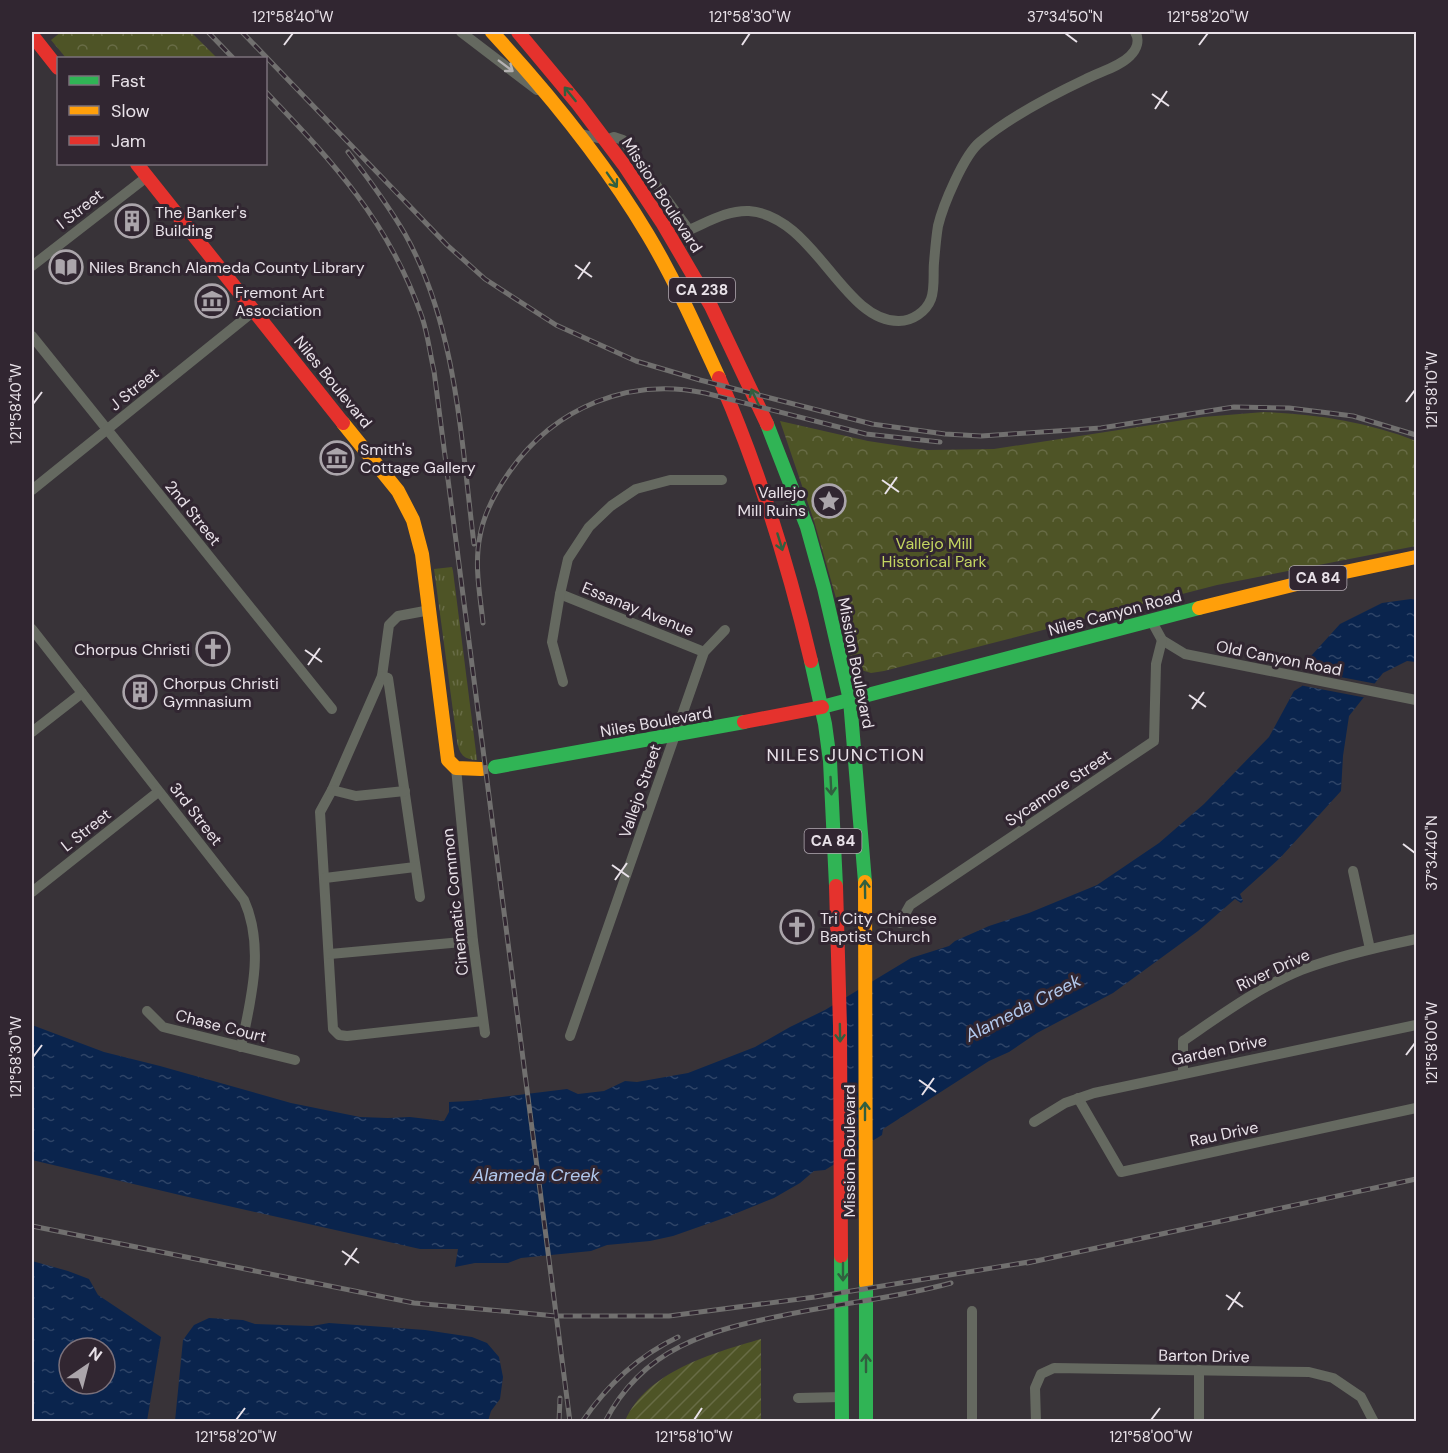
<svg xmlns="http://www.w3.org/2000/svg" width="1448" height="1453" font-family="'DM Sans',sans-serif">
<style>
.grass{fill:url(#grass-tufts)}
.park{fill:url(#park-crowns)}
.garden{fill:url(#garden-furrows)}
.water{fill:url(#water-ripples);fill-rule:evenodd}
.pier{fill:#383338}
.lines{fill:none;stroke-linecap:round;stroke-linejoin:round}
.street{stroke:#656960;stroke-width:10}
.fast{stroke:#30b455;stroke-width:14}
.slow{stroke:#ff9f0a;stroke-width:14}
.jam{stroke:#e5322d;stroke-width:14}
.rail-casing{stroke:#71706f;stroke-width:5}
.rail{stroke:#312631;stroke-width:3;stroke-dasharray:9;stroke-linecap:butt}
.oneway{stroke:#b4b2b2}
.oneway2{stroke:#315f3f}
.ticks{fill:none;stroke:#e9e2e9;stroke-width:2}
.labels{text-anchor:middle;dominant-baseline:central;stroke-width:6;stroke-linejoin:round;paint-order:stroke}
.shield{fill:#312631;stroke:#b2aab2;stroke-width:1.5}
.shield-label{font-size:15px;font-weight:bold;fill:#e9e2e9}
.street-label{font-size:16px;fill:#e9e2e9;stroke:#312631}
.poi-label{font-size:16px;fill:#e9e2e9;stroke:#312631;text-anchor:start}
.park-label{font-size:16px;fill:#c3d460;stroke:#312631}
.neighbourhood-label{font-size:18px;letter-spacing:1.5px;fill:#e9e2e9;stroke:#312631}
.water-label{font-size:18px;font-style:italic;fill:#b2c9ee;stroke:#312631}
.neatline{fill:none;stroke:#e9e2e9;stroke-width:2}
.ticks-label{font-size:15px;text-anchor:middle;fill:#e9e2e9}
</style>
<defs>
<pattern id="grass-tufts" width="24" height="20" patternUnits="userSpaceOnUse" patternTransform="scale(1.5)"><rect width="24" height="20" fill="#4e5426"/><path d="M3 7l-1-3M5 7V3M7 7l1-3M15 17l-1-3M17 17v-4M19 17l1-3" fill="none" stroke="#686c46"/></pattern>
<pattern id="park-crowns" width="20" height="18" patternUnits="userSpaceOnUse" patternTransform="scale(1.5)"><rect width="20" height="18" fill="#4e5426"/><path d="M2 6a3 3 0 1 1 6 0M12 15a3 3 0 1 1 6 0" fill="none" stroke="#686c46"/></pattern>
<pattern id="garden-furrows" width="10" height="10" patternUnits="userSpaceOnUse" patternTransform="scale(1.5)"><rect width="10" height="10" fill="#4e5426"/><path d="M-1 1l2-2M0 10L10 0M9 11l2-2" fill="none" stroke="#686c46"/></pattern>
<pattern id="water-ripples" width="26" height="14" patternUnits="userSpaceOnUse" patternTransform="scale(1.5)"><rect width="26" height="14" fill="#0a244d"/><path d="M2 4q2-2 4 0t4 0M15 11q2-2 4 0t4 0" fill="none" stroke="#2e4467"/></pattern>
</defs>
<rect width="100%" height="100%" fill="#383338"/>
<path class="grass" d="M452,567l1,4 24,189c-13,0 -18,-6 -20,-19l-23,-172z"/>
<g class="park">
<polygon points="61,32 191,32 217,58 66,58 51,40"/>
<path d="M1264,412c52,2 104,10 152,29v105l-199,39 -333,86 -13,2 -10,-3 -10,-8 -9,-43 -28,-98 -34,-100 88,20 59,9 67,-1 209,-32z"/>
</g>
<path class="garden" d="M761,1339v82h-136c22,-50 88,-68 136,-82z"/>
<g class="water">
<polygon points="1411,599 1416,600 1416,662 1407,661 1383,673 1349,716 1343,756 1341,791 1280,858 1240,894 1243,901 1241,903 1235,899 1198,931 1113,993 1037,1033 1009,1052 989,1061 883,1129 882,1135 825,1170 814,1171 800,1183 774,1198 727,1217 673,1236 650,1241 607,1245 591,1251 521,1258 508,1263 475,1263 455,1267 458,1249 420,1249 184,1196 32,1160 32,1025 104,1052 160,1066 291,1103 360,1117 388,1118 410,1117 444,1121 449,1112 449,1102 469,1101 567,1089 578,1094 604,1091 625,1081 637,1082 688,1073 755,1047 790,1027 825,1010 911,958 949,946 955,941 989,926 1029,913 1097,885 1159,843 1204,804 1269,737 1294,691 1302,686 1311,656 1340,624 1382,603"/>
<path d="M32,1261l36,10 21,8 9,16 63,42 -14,84h-115zM69,1348h36v36h-36z"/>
<polygon points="209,1318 243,1320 255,1324 312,1326 329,1323 425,1330 472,1337 487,1343 499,1357 503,1377 500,1399 491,1411 488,1421 175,1421 183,1340 194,1325"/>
</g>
<polygon class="pier" points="1304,670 1377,684 1367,698 1299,685"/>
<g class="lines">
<g class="street">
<polyline points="461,32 537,90"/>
<path d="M577,133l29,7 8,-3 9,3 66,90c19,-8 39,-20 60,-19 66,5 94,111 150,110 13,0 27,-9 32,-22 4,-10 2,-26 3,-36 1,-12 2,-25 4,-37 5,-21 26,-71 42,-84 31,-26 70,-46 106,-63 13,-7 33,-12 44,-23 7,-7 10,-16 5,-24"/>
<polyline points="32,266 148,176"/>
<polyline points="32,336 332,709"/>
<polyline points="32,490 254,311"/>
<polyline points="560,594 704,652"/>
<polyline points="430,610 398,616 389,625 382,676 332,790 320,812 333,1029 339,1035 347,1036 483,1021"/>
<polyline points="1151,620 1162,640 1185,654 1416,700"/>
<path d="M32,629l212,271c21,47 7,99 -3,147"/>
<polyline points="382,676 388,678 420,897"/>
<polyline points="563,682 552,642 560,594 568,559 589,527 611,506 636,489 670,480 722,480"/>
<polyline points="32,732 82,693"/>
<polyline points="456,768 473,941 485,1033"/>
<polyline points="332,790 356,796 405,791"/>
<polyline points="1353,871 1370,949"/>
<polyline points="325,878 415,867"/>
<polyline points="32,892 158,792"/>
<polyline points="900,923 910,905 1154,741 1156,664 1162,640"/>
<polyline points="330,954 473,941"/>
<polyline points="147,1011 163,1027 295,1060"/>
<polyline points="570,1036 704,652 725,630"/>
<path d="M1183,1073v-32c38,-26 76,-54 118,-71 37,-14 77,-23 115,-31"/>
<polyline points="1078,1098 1121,1172 1416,1108"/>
<polyline points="1034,1122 1065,1103 1094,1093 1416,1025"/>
<polyline points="1199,1370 1199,1422"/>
<polyline points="798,1398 842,1397"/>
<polyline points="972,1422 972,1311"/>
<polyline points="1036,1422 1035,1388 1041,1374 1054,1368 1309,1372 1333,1378 1361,1397 1374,1422"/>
</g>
<g class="fast">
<polyline points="767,424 807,527 824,588 850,700 865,882"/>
<polyline points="811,661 825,724 830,761 836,886"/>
<polyline points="822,707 1199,608"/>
<polyline points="495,767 744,722"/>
<polyline points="841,1256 842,1422"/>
<polyline points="866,1283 866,1422"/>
</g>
<g class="slow">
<path d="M492,32c58,63 112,129 156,203 27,45 49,95 71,143"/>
<polyline points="343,423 398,491 413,520 422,554 448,760 456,768 481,769"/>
<polyline points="1199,608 1345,572 1416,557"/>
<polyline points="865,882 866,1283"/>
</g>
<g class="jam">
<polyline points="518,32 578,104 624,165 663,224 711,306 767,424"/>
<polyline points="32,35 58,68"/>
<polyline points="137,164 343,423"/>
<path d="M719,378c40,91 69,186 92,283"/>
<polyline points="744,722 822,707"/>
<polyline points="836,886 840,1026 841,1256"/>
</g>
<defs>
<g id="rail">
<polyline points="208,32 233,58"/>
<polyline points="242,32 447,245 485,279 556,325 636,361 700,380 872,424 945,434 981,436 1101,428 1234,407 1289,408 1353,416 1416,435"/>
<path d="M266,92c68,71 123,130 156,225 6,18 8,37 12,54l136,1051"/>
<path d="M348,152c20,26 40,53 57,82 52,93 56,207 69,310"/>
<path d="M483,623c-3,-29 -9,-58 -3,-87 4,-24 16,-45 30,-65 45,-64 119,-94 195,-78l161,41 74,8"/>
<polyline points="32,1226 414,1303 556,1316 669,1316 815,1297 1035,1261"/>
<polyline points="1027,1263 1416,1179"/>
<polyline points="559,1422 560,1398"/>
<path d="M582,1422c25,-37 56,-66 96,-85"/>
<path d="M605,1422c38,-75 105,-92 180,-107 56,-12 112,-17 166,-32"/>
</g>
</defs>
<use href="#rail" class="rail-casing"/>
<use href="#rail" class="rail"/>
</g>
<defs><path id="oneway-shaft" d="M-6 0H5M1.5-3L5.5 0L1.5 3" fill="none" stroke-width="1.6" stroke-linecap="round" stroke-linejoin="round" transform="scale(1.5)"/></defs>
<use class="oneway" href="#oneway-shaft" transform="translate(506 66) rotate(37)"/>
<g class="oneway2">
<use href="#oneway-shaft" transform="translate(570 94) rotate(-129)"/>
<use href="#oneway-shaft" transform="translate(612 180) rotate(55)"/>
<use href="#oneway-shaft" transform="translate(755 397) rotate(-115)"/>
<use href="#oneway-shaft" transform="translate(780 542) rotate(73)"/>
<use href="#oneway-shaft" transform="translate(831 786) rotate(87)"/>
<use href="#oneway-shaft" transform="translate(865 889) rotate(-91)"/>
<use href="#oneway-shaft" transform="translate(840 1033) rotate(89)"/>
<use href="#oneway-shaft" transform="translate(865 1111) rotate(-90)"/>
<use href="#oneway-shaft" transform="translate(843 1272) rotate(90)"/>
<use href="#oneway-shaft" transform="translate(866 1363) rotate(-90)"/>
</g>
<path class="ticks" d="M1065,33l12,9M284,45l9,-12M742,45l8,-12M1199,45l9,-12M1152,94l17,12M1155,109l12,-18M575,265l17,12M578,279l12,-17M1406,402l9,-12M33,404l9,-12M882,480l17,12M885,494l12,-17M305,650l17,12M308,665l12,-17M1189,695l17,12M1192,709l12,-17M1403,844l12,9M612,865l17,12M615,880l12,-17M1406,1055l9,-12M33,1057l9,-12M919,1080l17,12M922,1095l12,-17M342,1251l17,12M345,1265l12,-17M1226,1295l17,12M1228,1310l12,-18M236,1420l9,-12M694,1420l8,-12M1151,1420l9,-12"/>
<defs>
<symbol id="building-ring" viewBox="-11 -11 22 22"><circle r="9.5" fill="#312631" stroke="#aba5ab" stroke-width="1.5"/><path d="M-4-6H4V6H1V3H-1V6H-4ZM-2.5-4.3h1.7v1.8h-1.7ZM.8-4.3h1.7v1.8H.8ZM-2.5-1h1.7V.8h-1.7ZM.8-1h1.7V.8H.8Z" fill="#aba5ab"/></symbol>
<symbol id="library-ring" viewBox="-11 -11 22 22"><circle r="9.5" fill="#312631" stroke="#aba5ab" stroke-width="1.5"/><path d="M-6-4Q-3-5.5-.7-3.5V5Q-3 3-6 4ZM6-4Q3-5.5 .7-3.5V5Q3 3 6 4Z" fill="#aba5ab"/></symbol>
<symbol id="museum-ring" viewBox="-11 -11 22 22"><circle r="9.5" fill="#312631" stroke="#aba5ab" stroke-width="1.5"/><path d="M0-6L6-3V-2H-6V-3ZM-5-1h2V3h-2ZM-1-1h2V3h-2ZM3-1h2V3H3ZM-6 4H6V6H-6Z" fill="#aba5ab"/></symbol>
<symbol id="sight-ring" viewBox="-11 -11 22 22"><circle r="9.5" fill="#312631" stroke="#aba5ab" stroke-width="1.5"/><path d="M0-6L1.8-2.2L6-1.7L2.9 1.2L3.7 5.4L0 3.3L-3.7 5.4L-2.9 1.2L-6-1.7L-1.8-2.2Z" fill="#aba5ab"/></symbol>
<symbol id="church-ring" viewBox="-11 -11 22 22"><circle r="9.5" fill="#312631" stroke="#aba5ab" stroke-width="1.5"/><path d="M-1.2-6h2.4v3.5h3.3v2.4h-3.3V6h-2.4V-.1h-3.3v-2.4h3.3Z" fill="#aba5ab"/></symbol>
</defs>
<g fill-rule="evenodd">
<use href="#building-ring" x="113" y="202" width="38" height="38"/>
<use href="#library-ring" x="47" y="248" width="38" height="38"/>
<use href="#museum-ring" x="193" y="282" width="38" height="38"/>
<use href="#museum-ring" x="318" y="439" width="38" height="38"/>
<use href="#sight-ring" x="810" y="482" width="38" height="38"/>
<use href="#church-ring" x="194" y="630" width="38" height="38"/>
<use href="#building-ring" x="121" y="673" width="38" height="38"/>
<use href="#church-ring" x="778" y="908" width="38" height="38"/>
</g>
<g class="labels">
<g class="shield">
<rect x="669" y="278" width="66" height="24" rx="4.5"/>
<rect x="1289.5" y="566" width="57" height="24" rx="4.5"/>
<rect x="804.5" y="829" width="57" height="24" rx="4.5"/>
</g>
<g class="shield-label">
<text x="702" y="290">CA 238</text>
<text x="1318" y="578">CA 84</text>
<text x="833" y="841">CA 84</text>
</g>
<g class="street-label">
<text transform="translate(662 195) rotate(57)">Mission Boulevard</text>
<text transform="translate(80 209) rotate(-38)">I Street</text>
<text transform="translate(333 382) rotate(51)">Niles Boulevard</text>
<text transform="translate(134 389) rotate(-39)">J Street</text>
<text transform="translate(193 513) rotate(51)">2nd Street</text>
<text transform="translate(638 609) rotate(22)">Essanay Avenue</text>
<text transform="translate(1115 613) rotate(-15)">Niles Canyon Road</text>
<text transform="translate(1279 658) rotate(11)">Old Canyon Road</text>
<text transform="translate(856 663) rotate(79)">Mission Boulevard</text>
<text transform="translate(656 722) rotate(-10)">Niles Boulevard</text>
<text transform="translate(1058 788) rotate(-34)">Sycamore Street</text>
<text transform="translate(640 791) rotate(-71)">Vallejo Street</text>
<text transform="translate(196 814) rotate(52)">3rd Street</text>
<text transform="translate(86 830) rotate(-38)">L Street</text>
<text transform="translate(455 902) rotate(-96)">Cinematic Common</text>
<text transform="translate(1273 970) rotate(-25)">River Drive</text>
<text transform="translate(221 1026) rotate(14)">Chase Court</text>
<text transform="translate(1219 1050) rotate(-12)">Garden Drive</text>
<text transform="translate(1224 1134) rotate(-12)">Rau Drive</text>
<text transform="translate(849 1151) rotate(-90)">Mission Boulevard</text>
<text transform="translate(1204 1356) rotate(1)">Barton Drive</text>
</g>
<g class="poi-label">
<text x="155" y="212">The Banker's<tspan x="155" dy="18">Building</tspan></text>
<text x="89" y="267">Niles Branch Alameda County Library</text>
<text x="235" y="292">Fremont Art<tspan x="235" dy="18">Association</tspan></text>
<text x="360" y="449">Smith's<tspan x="360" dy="18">Cottage Gallery</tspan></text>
<text x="806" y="492" text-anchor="end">Vallejo<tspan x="806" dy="18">Mill Ruins</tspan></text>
<text x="190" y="649" text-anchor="end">Chorpus Christi</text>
<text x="163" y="683">Chorpus Christi<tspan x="163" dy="18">Gymnasium</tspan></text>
<text x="820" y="918">Tri City Chinese<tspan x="820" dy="18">Baptist Church</tspan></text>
</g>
<g class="park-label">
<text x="934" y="543">Vallejo Mill<tspan x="934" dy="18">Historical Park</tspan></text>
</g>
<g class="neighbourhood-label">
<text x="846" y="755">NILES JUNCTION</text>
</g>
<g class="water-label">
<text transform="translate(1023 1008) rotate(-27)">Alameda Creek</text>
<text x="536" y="1175">Alameda Creek</text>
</g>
</g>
<rect width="1448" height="1453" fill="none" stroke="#312631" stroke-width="66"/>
<rect x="57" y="57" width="210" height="108" fill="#312631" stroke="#7b717b" stroke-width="1.5"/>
<rect x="69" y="76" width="30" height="9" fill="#30b455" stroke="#7b717b" stroke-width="1.5"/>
<text x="111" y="87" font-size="18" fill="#e9e2e9">Fast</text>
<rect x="69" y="106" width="30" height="9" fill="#ff9f0a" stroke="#7b717b" stroke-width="1.5"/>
<text x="111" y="117" font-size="18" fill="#e9e2e9">Slow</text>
<rect x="69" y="136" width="30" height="9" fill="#e5322d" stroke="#7b717b" stroke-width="1.5"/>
<text x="111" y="147" font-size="18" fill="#e9e2e9">Jam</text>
<g transform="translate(87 1366) rotate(35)"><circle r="28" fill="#312631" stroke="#7b717b" stroke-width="1.5"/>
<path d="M0-4.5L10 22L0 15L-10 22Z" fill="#aba5ab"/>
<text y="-9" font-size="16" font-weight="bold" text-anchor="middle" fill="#e9e2e9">N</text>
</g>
<rect x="33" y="33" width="1382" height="1387" class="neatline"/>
<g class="ticks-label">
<text x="293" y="22">121°58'40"W</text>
<text x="750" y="22">121°58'30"W</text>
<text x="1065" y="22">37°34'50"N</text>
<text x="1208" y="22">121°58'20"W</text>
<text transform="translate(1432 390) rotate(-90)" y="5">121°58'10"W</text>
<text transform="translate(16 404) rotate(-90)" y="5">121°58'40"W</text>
<text transform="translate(1432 853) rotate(-90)" y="5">37°34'40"N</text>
<text transform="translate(1432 1043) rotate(-90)" y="5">121°58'00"W</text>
<text transform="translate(16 1057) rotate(-90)" y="5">121°58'30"W</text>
<text x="236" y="1442">121°58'20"W</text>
<text x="694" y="1442">121°58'10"W</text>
<text x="1151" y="1442">121°58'00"W</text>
</g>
</svg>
